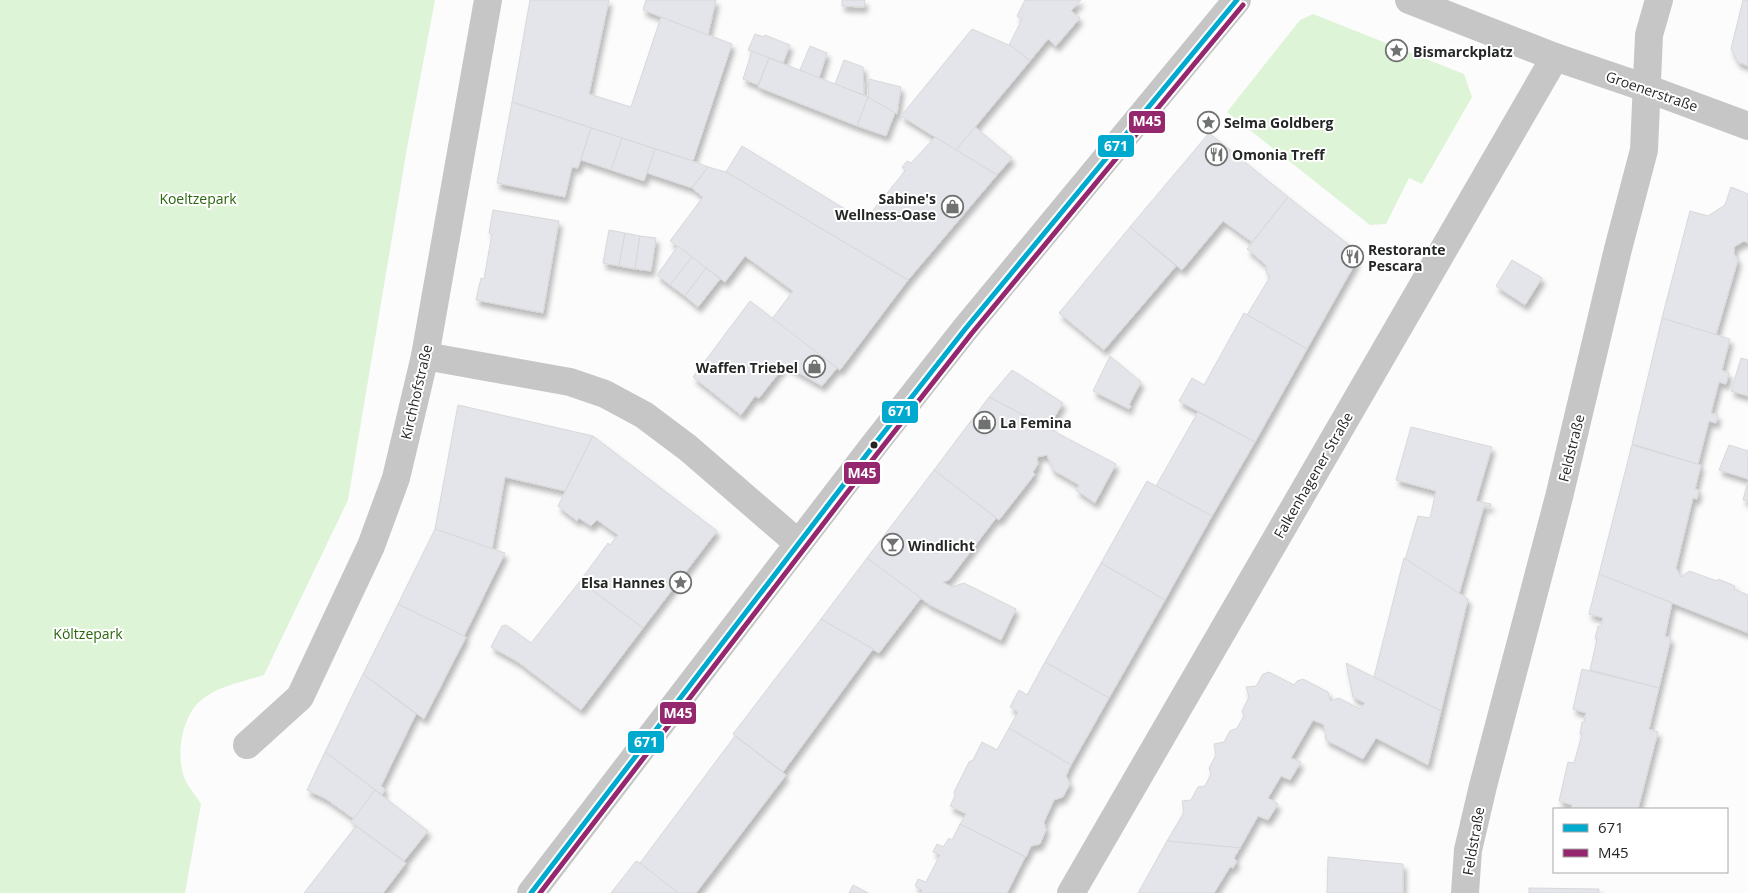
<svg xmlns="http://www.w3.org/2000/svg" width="1748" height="893" font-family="'Open Sans',sans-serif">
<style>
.green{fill:#ddf4d6}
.building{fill:#e4e5eb;stroke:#d8d8d9;filter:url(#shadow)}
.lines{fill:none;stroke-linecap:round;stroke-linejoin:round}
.minor{stroke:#c6c6c7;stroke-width:28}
.bus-1-casing{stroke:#fff;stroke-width:9}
.bus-2-casing{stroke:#fff;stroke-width:9}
.bus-1{stroke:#00a9ce;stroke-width:5}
.bus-2{stroke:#95276e;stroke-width:5}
.bus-dot{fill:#252626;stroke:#fff;stroke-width:2}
.labels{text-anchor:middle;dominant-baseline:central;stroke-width:4;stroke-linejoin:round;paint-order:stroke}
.poi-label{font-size:14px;font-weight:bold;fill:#252626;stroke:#fff;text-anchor:start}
.street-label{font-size:14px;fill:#252626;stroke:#fff}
.park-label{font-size:14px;fill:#29660c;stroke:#fff}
.line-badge{stroke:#fff;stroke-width:2}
.badge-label{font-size:14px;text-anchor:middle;font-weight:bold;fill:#fff}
</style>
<defs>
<filter id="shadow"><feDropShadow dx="3" dy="5.5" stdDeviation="2.5" flood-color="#0004"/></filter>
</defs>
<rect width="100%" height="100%" fill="#fcfcfd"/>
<g class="green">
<path d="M0,0h435l-28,148 -59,352 -84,175c-21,7 -48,11 -65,27 -18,17 -24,57 -13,80 4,7 11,15 15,22l-16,89h-185z"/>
<polygon points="1313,14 1464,74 1472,97 1422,184 1409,178 1386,224 1370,225 1227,112 1300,20"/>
</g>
<g class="building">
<polygon points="530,0 609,0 589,94 631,107 661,17 732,44 693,161 512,102"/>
<polygon points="646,0 716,0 708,35 643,10"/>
<polygon points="842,0 865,0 864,7 842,6"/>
<polygon points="1025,0 1031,1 1032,0 1081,0 1071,11 1080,18 1056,46 1048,39 1030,61 1009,45 1022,19 1017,16"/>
<polygon points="1743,0 1748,0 1748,66 1738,62 1731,49"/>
<polygon points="972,29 1013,47 1030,61 956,150 901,116"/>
<polygon points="755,34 764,37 765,35 790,45 783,63 748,50"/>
<polygon points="810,46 827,53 819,78 800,70"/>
<polygon points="752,51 769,58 758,85 743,79"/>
<polygon points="769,58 868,97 857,126 758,87"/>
<polygon points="844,60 863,67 864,95 835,84"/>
<polygon points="869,79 901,87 897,114 868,97"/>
<polygon points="868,97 895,113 886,136 857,126"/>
<polygon points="512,102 591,128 578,168 572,167 565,197 497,183"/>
<polygon points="975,127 1012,158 997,175 956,150"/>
<polygon points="591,128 622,138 611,170 581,160"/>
<polygon points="1209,133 1288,197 1252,242 1223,221 1182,270 1130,227"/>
<polygon points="935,137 997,175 908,280 726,172 742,146 858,217 860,221 869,219 869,215 905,171 902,167 907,161 911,163"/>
<polygon points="622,138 655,149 644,181 611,170"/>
<polygon points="655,149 693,161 708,167 692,188 647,173"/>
<polygon points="708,167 726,172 908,280 840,370 772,319 793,291 745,256 725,282 670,241 703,197 692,188"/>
<polygon points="1731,187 1748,194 1748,243 1744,241 1734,247 1734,254 1738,260 1716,335 1662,318 1690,211 1708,216 1725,205"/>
<polygon points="1288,197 1353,248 1356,262 1307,349 1247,315 1270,277 1267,274 1266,265 1247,249"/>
<polygon points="493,210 559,221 543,313 476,300 481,278 484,279 492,234 489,233"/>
<polygon points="1130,227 1176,266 1104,350 1059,313"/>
<polygon points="609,230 625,233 619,266 603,263"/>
<polygon points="625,233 640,236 635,269 619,266"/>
<polygon points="640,236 656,238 651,271 635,269"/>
<polygon points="678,246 692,257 670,285 657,275"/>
<polygon points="692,257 706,268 685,296 670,285"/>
<polygon points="1512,260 1542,278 1525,305 1496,286"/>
<polygon points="706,268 720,279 698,307 685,296"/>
<polygon points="750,301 837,368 822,386 785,365 759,398 755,396 741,415 693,377"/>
<polygon points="1244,313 1307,349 1255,442 1179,401 1192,378 1204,385"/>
<polygon points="1662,318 1730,339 1722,370 1729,373 1726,384 1719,382 1711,413 1718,415 1716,423 1709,421 1698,464 1632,444"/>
<polygon points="1110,356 1141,382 1129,405 1131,406 1129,409 1093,391"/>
<polygon points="1741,358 1748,360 1748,396 1731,391"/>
<polygon points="1012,370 1063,403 1048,428 989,397"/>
<polygon points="989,397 1116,464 1095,503 1076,490 1079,485 1053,470 1047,455 1037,457 1038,464 1033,472 1035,474 999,520 934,470"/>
<polygon points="458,405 593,436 565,491 505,477 492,549 435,529"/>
<polygon points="1198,412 1255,442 1212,516 1156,486"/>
<polygon points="1411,427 1492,447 1476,501 1491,504 1490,507 1484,506 1459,594 1405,560 1418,516 1430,518 1436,491 1396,480"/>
<polygon points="593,436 717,531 643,628 580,581 608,543 610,545 618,535 597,520 591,526 579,518 577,521 558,506"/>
<polygon points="1632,445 1701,465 1695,489 1699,490 1697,499 1693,498 1676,568 1681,577 1689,571 1717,581 1718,579 1735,586 1734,589 1748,595 1748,633 1599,574"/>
<polygon points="1729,445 1748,451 1748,479 1719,470"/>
<polygon points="934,470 996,518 949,580 943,582 951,587 964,583 1016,609 1001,640 930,605 867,558"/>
<polygon points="1147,481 1212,516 1165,600 1101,563"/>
<polygon points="1748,481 1748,501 1743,500"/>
<polygon points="435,529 505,553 464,636 398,604"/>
<polygon points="867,558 921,598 879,653 821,619"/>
<polygon points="1404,558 1468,599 1441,711 1374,677"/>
<polygon points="1101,563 1165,600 1109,698 1045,662"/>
<polygon points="1599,574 1672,603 1665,636 1671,638 1659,688 1590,670 1597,639 1595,639 1598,626 1601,627 1603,618 1589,614"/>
<polygon points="580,581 643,628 581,710 518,662 491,647 502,626 506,625 531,643"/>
<polygon points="398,604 466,637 424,719 363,674"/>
<polygon points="821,619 873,649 783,772 733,734"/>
<polygon points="1045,662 1109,698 1071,765 1009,728 1018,712 1010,707 1019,690 1027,695"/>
<polygon points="1346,663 1441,711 1428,765 1376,738 1363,759 1326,740 1324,725 1313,720 1291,758 1301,762 1290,780 1281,776 1268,798 1278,804 1268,820 1258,816 1240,848 1167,841 1184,812 1182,801 1191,800 1198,787 1205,786 1211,774 1209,768 1216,755 1214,744 1224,742 1230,731 1237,728 1244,716 1242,711 1249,697 1246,687 1256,686 1263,674 1269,672 1294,685 1297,681 1303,679 1328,692 1330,701 1339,698 1360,709 1365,703 1353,697"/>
<polygon points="1582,669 1659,688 1649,729 1658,732 1638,809 1571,809 1572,805 1559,801 1568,762 1574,763 1582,734 1580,734 1582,722 1584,722 1586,713 1573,709"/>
<polygon points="363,674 416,714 381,786 385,789 382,795 325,752"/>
<polygon points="1009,728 1071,765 1066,776 1070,784 1063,797 1054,800 1044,822 1046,830 1040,844 1031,846 1026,857 960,824 966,814 950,806 955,796 954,792 969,762 973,760 982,742 997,750"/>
<polygon points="735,736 786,775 696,893 678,893 640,863"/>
<polygon points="325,752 375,790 354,819 326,799 307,790"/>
<polygon points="375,790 428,831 404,861 351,822"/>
<polygon points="960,824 1025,857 1007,893 921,893 922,890 915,886 918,879 926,882 940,855 933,852 937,844 943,847 949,838 952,840"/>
<polygon points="356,826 406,863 383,893 304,893"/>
<polygon points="1167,841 1240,848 1234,858 1237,861 1233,868 1230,867 1214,893 1138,893"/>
<polygon points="1328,857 1403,864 1403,893 1327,893"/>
<polygon points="636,861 640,863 678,893 611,893"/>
<polygon points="853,885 868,893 849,893"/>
<polygon points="1529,888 1599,889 1599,893 1529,893"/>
</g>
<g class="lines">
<g class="minor">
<polyline points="1409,0 1555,57 1646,88 1748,126"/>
<polyline points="425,356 570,382 605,394 644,415 688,448 798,543"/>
<polyline points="247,745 300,697 371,546 396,478 425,356 488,0"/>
<polyline points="531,893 874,445 966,328 1237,0"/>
<polyline points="1071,893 1555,57"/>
<polyline points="1465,893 1468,850 1483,786 1559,497 1618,249 1644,150 1649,35 1659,0"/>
</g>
<defs>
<polyline id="bus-1" points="531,893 874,445 966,328 1237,0"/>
<polyline id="bus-2" points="540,893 880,450 972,333 1243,5"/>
</defs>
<use href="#bus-1" class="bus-1-casing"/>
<use href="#bus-2" class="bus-2-casing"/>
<use href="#bus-1" class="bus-1"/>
<use href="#bus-2" class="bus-2"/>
</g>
<defs>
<symbol id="sight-ring" viewBox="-11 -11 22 22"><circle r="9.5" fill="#fff" stroke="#707171" stroke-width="1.5"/><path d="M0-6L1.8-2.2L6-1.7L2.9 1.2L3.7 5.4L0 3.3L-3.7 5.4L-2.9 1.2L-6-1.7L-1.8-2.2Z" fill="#707171"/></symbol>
<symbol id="restaurant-ring" viewBox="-11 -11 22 22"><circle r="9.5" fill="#fff" stroke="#707171" stroke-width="1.5"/><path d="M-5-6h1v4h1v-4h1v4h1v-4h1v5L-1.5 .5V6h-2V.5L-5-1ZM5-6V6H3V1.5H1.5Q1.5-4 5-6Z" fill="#707171"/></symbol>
<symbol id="shop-ring" viewBox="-11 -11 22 22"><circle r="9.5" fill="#fff" stroke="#707171" stroke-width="1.5"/><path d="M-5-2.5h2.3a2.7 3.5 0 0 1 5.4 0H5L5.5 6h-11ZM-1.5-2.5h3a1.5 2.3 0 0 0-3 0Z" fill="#707171"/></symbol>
<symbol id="bar-ring" viewBox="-11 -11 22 22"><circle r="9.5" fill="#fff" stroke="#707171" stroke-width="1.5"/><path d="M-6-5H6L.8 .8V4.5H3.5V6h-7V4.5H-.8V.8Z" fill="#707171"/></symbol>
</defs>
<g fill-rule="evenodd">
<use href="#sight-ring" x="1384" y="38" width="25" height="25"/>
<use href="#sight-ring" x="1196" y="110" width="25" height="25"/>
<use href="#restaurant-ring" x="1204" y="142" width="25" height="25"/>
<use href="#shop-ring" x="940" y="194" width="25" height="25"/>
<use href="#restaurant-ring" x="1340" y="244" width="25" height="25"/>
<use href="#shop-ring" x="802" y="354" width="25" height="25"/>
<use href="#shop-ring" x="972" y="410" width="25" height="25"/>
<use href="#bar-ring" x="880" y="532" width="25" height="25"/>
<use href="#sight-ring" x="668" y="570" width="25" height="25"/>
</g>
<circle class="bus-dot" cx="874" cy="445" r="4.5"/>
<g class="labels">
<g class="poi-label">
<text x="1413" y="51">Bismarckplatz</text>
<text x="1224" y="122">Selma Goldberg</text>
<text x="1232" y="154">Omonia Treff</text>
<text x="936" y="198" text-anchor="end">Sabine's<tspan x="936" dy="16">Wellness-Oase</tspan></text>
<text x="1368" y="249">Restorante<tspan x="1368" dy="16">Pescara</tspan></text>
<text x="798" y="367" text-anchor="end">Waffen Triebel</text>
<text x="1000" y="422">La Femina</text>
<text x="908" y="545">Windlicht</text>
<text x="665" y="582" text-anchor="end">Elsa Hannes</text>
</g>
<g class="street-label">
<text transform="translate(1652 91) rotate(19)">Groenerstraße</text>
<text transform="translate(416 392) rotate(-77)">Kirchhofstraße</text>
<text transform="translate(1571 448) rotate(-76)">Feldstraße</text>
<text transform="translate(1313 475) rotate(-60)">Falkenhagener Straße</text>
<text transform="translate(1473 841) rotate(-80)">Feldstraße</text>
</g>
<g class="park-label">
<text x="198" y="198">Koeltzepark</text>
<text x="88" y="633">Költzepark</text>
</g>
</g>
<g class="line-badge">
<rect x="1128" y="110" width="38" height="24" rx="5" fill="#95276e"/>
<rect x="1097" y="134" width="38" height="24" rx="5" fill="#00a9ce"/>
<rect x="881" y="400" width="38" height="24" rx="5" fill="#00a9ce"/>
<rect x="843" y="461" width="38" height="24" rx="5" fill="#95276e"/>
<rect x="659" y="701" width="38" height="24" rx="5" fill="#95276e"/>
<rect x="627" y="730" width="38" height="24" rx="5" fill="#00a9ce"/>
</g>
<g class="badge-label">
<text x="1147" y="126">M45</text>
<text x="1116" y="151">671</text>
<text x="900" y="416">671</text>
<text x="862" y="478">M45</text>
<text x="678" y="718">M45</text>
<text x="646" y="747">671</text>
</g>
<rect x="1553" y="808" width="175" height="65" fill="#ffffff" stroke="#a8a8a8"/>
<rect x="1563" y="824" width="25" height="8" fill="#00a9ce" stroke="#a8a8a8"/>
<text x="1598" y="833" font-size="15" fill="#252626">671</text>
<rect x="1563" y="849" width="25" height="8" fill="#95276e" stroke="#a8a8a8"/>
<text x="1598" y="858" font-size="15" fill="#252626">M45</text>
</svg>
